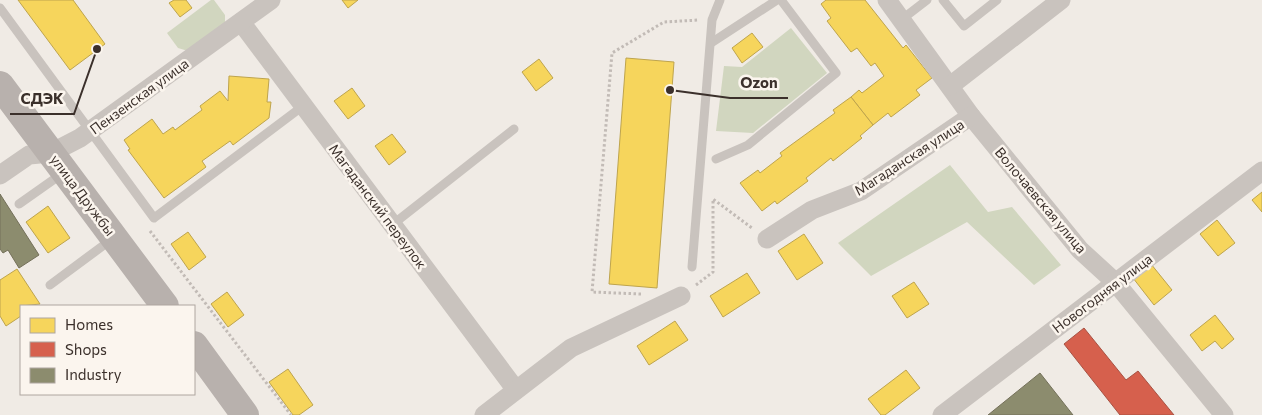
<svg xmlns="http://www.w3.org/2000/svg" width="1262" height="415" font-family="Commissioner,sans-serif">
<style>
.green{fill:#d1d6bf}
.homes{fill:#f6d55c;stroke:#bea44d}
.shops{fill:#d6604d;stroke:#a85243}
.industry{fill:#8c8c6e;stroke:#74705a}
.lines{fill:none;stroke-linecap:round;stroke-linejoin:round}
.path{stroke:#c2bbb6;stroke-width:3;stroke-dasharray:2.5 2.5;stroke-linecap:butt}
.service{stroke:#c9c3be;stroke-width:9}
.minor{stroke:#c9c3be;stroke-width:19}
.primary{stroke:#b8b1ad;stroke-width:28}
.labels{text-anchor:middle;dominant-baseline:central;stroke-width:5;stroke-linejoin:round;paint-order:stroke}
.street-label{font-size:14px;fill:#3b302b;stroke:#fbf5ee}
.leader{fill:none;stroke:#3b302b;stroke-width:2}
.callout-dot{fill:#3b302b;stroke:#fbf5ee;stroke-width:2}
.callout-label{font-size:15px;text-anchor:middle;font-weight:bold;fill:#3b302b;stroke:#fbf5ee;stroke-width:5;stroke-linejoin:round;paint-order:stroke}
</style>
<rect width="100%" height="100%" fill="#f0ebe5"/>
<g class="green">
<polygon points="211,0 214,0 225,15 225,24 188,51 178,48 167,33"/>
<polygon points="791,28 827,73 753,133 716,131 724,66 742,67"/>
<polygon points="950,165 988,212 1012,207 1061,265 1034,285 967,222 871,276 838,243"/>
</g>
<g class="homes">
<polygon points="18,0 73,0 105,44 70,70"/>
<polygon points="174,0 186,0 192,8 180,17 169,3"/>
<polygon points="342,0 358,0 348,8"/>
<polygon points="826,0 865,0 903,48 906,45 932,78 916,90 920,95 891,117 888,113 873,125 851,97 859,90 862,93 884,76 875,63 871,66 857,48 851,52 827,21 831,18 821,4"/>
<polygon points="752,33 763,47 742,63 732,48"/>
<polygon points="626,58 674,62 657,288 609,284"/>
<polygon points="539,59 553,78 536,91 522,72"/>
<polygon points="229,76 269,79 267,102 271,102 269,118 233,145 230,141 202,161 206,167 164,198 128,150 130,149 124,140 152,119 163,134 173,127 175,130 202,110 200,106 220,91 228,101"/>
<polygon points="352,88 365,106 348,119 334,101"/>
<polygon points="851,97 873,125 860,136 862,138 833,161 831,158 806,178 808,181 777,204 775,201 762,211 740,183 758,170 760,173 782,156 780,153 835,113 833,110"/>
<polygon points="392,134 406,152 389,165 375,146"/>
<polygon points="1262,192 1262,212 1252,200"/>
<polygon points="48,206 70,238 48,253 26,222"/>
<polygon points="1217,220 1235,243 1218,256 1200,234"/>
<polygon points="188,232 206,257 189,270 171,244"/>
<polygon points="804,234 823,263 797,280 778,251"/>
<polygon points="1151,264 1172,290 1154,305 1133,278"/>
<polygon points="17,269 40,304 21,306 21,316 6,326 0,316 0,280"/>
<polygon points="747,273 760,293 723,317 710,296"/>
<polygon points="914,282 929,304 907,318 892,296"/>
<polygon points="227,292 244,315 228,327 211,304"/>
<polygon points="1215,315 1234,339 1222,349 1215,341 1202,351 1190,335"/>
<polygon points="675,321 688,340 649,365 637,346"/>
<polygon points="288,369 313,405 299,415 293,415 269,382"/>
<polygon points="906,370 920,388 885,415 881,415 868,399"/>
</g>
<polygon class="shops" points="1084,328 1126,380 1138,371 1174,415 1120,415 1064,344"/>
<g class="industry">
<polygon points="0,194 39,255 19,268 8,250 3,253 0,249"/>
<polygon points="1040,373 1073,415 988,415"/>
</g>
<g class="lines">
<g class="path">
<polyline points="150,231 291,415"/>
<polyline points="696,285 713,272 713,199 752,228"/>
<polyline points="641,294 592,292 612,53 664,22 699,20"/>
</g>
<g class="service">
<polyline points="943,0 964,26 997,0"/>
<polyline points="0,8 154,218 303,106"/>
<polyline points="901,20 927,0"/>
<polyline points="711,43 777,0"/>
<polyline points="716,159 748,145 836,73 781,0"/>
<polyline points="19,204 63,173"/>
<polyline points="392,225 514,129"/>
<polyline points="692,267 712,20 720,0"/>
<polyline points="50,285 112,239"/>
</g>
<g class="minor">
<polyline points="887,0 971,116 1080,250 1115,282 1224,415"/>
<polyline points="241,22 516,390"/>
<polyline points="950,86 1061,0"/>
<polyline points="0,175 29,155 51,153 80,138 271,0"/>
<polyline points="767,239 812,210 861,191 971,116"/>
<polyline points="484,415 571,348 681,296"/>
<polyline points="942,415 1262,171"/>
</g>
<g class="primary">
<polyline points="0,85 165,306"/>
<polyline points="194,345 245,415"/>
</g>
</g>
<g class="labels">
<g class="street-label">
<text transform="translate(139 96) rotate(-36)">Пензенская улица</text>
<text transform="translate(909 157) rotate(-33)">Магаданская улица</text>
<text transform="translate(83 195) rotate(53)">улица Дружбы</text>
<text transform="translate(1041 200) rotate(50)">Волочаевская улица</text>
<text transform="translate(378 206) rotate(53)">Магаданский переулок</text>
<text transform="translate(1102 293) rotate(-37)">Новогодняя улица</text>
</g>
</g>
<path class="leader" d="M670 90L730 98H788M97 49L74 114H10"/>
<g class="callout-dot">
<circle cx="670" cy="90" r="5"/>
<circle cx="97" cy="49" r="5"/>
</g>
<g class="callout-label">
<text x="759" y="88">Ozon</text>
<text x="42" y="104">СДЭК</text>
</g>
<rect x="20" y="305" width="175" height="90" fill="#fbf5ee" stroke="#aea6a0"/>
<rect x="30" y="318" width="25" height="15" fill="#f6d55c" stroke="#aea6a0"/>
<text x="65" y="330" font-size="15" fill="#3b302b">Homes</text>
<rect x="30" y="342" width="25" height="15" fill="#d6604d" stroke="#aea6a0"/>
<text x="65" y="355" font-size="15" fill="#3b302b">Shops</text>
<rect x="30" y="368" width="25" height="15" fill="#8c8c6e" stroke="#aea6a0"/>
<text x="65" y="380" font-size="15" fill="#3b302b">Industry</text>
</svg>
